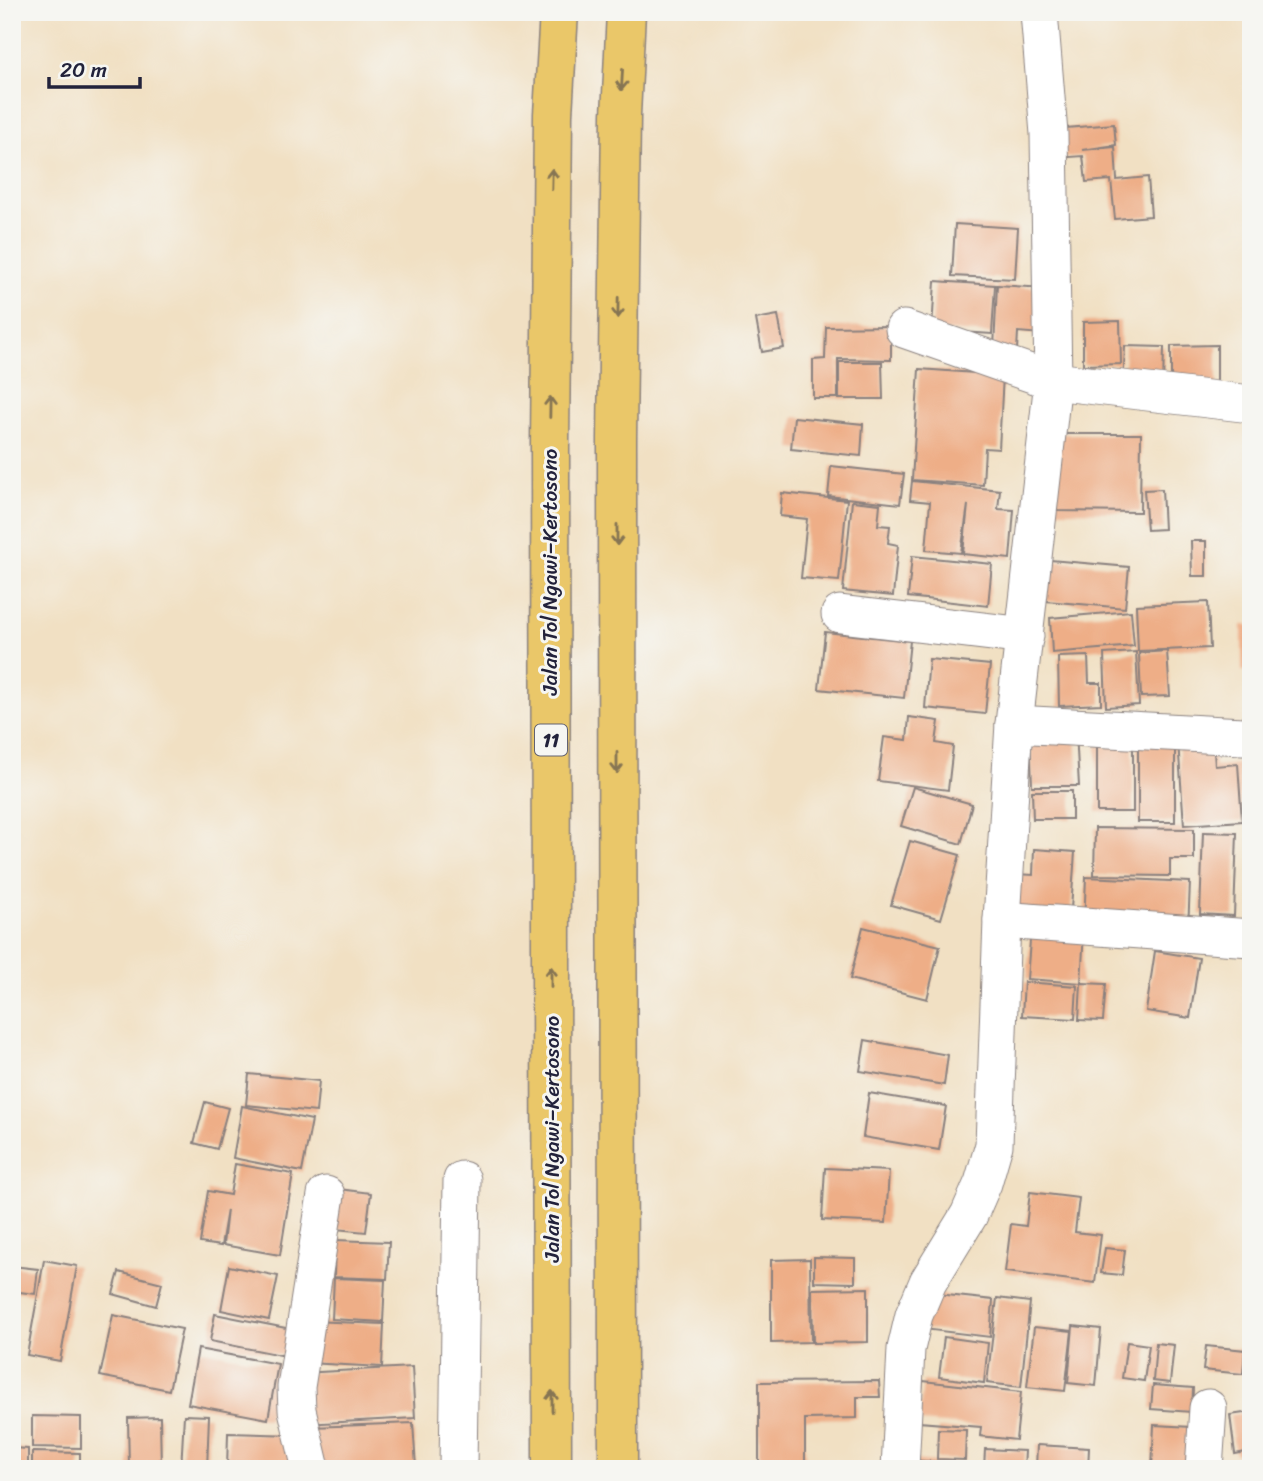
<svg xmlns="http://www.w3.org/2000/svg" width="1263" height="1481" font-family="Sriracha,sans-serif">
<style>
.building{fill:#eeae87}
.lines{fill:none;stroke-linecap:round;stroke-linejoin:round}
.street-casing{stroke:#8a817f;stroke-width:39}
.highway-casing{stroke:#8a817f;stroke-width:41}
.street{stroke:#fff;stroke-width:37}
.highway{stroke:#eac769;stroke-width:38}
.oneway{stroke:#867452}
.labels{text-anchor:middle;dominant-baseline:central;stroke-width:6;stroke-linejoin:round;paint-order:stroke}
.shield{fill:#f6f6f2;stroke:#626272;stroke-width:2}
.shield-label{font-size:19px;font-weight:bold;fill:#22223b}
.street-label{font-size:21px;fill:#22223b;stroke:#f6f6f2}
</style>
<rect width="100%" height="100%" fill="#f6f6f2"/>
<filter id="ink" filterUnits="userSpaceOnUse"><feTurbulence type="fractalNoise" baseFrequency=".0143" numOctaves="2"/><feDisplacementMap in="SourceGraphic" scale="14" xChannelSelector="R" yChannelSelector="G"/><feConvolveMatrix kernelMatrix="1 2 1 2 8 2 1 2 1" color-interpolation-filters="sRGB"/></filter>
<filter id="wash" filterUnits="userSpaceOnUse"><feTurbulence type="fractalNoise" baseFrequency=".00686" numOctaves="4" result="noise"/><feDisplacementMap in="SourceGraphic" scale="28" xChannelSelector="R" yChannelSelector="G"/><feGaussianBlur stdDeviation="1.57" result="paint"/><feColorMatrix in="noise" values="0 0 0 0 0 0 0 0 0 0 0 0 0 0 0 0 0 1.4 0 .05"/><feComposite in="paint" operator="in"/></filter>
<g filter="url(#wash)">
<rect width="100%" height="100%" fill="#f1e0c3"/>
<g id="blocks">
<g class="building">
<polygon points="1114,124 1116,145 1082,150 1115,147 1117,180 1148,177 1151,216 1115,219 1111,180 1086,182 1083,156 1056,158 1054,129"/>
<polygon points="955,224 1018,228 1015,279 952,276"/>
<polygon points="935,281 995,285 992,334 932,330"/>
<polygon points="997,285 1045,288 1042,334 1018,332 1017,350 994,348"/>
<polygon points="778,315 784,348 762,352 756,319"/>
<polygon points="1120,321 1121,364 1083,365 1083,322"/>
<polygon points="891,326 891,360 838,359 838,398 813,398 813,360 825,359 826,327"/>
<polygon points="1217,345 1217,391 1171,391 1171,346"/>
<polygon points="1125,346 1164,347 1163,387 1123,386"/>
<polygon points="839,362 882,362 883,399 839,399"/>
<polygon points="919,369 1003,375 999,449 985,448 983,485 912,480"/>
<polygon points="794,417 863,424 861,456 791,449"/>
<polygon points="1058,434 1141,434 1140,512 1057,511"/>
<polygon points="831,466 904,474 900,504 828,496"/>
<polygon points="912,481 1000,490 998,509 1014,510 1010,559 963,554 968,505 961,553 926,550 930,502 910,500"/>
<polygon points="1162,489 1164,529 1147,530 1144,490"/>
<polygon points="782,493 847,500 839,581 801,578 807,519 780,516"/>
<polygon points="852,501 880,504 878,525 890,526 888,543 898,545 893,596 843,591"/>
<polygon points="1191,541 1206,541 1206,576 1192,576"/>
<polygon points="912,556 992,564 988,606 908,597"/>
<polygon points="1050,560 1129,567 1125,608 1046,601"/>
<polygon points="1208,602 1210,648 1138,651 1136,605"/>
<polygon points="1131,611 1134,646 1052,653 1050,618"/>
<rect x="1242" y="625" width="9" height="46"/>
<polygon points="825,632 910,641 904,698 819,689"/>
<polygon points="1167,651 1170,696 1141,697 1139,653"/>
<polygon points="1136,652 1139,705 1106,707 1104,654"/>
<polygon points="1088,656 1089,683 1101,683 1101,704 1059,706 1058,657"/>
<polygon points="929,659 990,665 985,714 925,708"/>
<polygon points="909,717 939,721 936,743 953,746 948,790 878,781 884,737 907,740"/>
<polygon points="1030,732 1076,732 1079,786 1032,786"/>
<polygon points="1213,738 1215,766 1238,764 1242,821 1184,825 1178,741"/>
<rect x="1138" y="740" width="37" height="82"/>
<rect x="1097" y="746" width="36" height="66"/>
<polygon points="913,787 972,804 961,844 901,826"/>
<polygon points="1032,791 1072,791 1072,819 1033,819"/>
<polygon points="1095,828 1194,829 1194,859 1170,859 1170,876 1094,875"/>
<polygon points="1203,832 1237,833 1234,916 1200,914"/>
<polygon points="910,841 960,855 941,919 891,905"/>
<polygon points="1034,849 1075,852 1070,923 1013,911 1016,874 1033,875"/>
<polygon points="1086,877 1190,882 1188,931 1084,925"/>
<polygon points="863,927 940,946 927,999 850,979"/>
<polygon points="1031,928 1084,931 1081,983 1027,979"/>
<polygon points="1155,951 1199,958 1190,1018 1146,1011"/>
<polygon points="1024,982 1077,986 1075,1019 1022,1016"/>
<polygon points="1081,983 1106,984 1103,1021 1079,1020"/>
<polygon points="865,1040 948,1055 944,1085 860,1071"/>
<polygon points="249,1074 319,1081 316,1112 246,1105"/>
<polygon points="869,1093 946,1106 939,1150 863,1137"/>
<polygon points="205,1102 228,1108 217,1149 194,1143"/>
<polygon points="242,1106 312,1120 302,1172 233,1158"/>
<polygon points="235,1164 293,1174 280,1255 223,1245 227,1210 221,1246 200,1243 208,1191 230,1195"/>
<polygon points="825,1168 889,1171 886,1223 822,1220"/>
<polygon points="331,1188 371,1193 366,1232 326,1228"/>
<polygon points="1030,1192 1079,1198 1075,1232 1101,1235 1095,1283 1005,1272 1011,1224 1026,1226"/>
<polygon points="335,1240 389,1242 387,1279 334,1277"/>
<polygon points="1105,1248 1125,1250 1122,1275 1101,1273"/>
<polygon points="814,1257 855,1258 855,1283 814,1282"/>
<polygon points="810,1259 811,1342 771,1343 771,1260"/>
<polygon points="44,1260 77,1266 60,1361 27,1355"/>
<polygon points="12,1266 38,1269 35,1294 12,1291"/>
<polygon points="229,1266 278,1276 269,1320 221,1310"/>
<polygon points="119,1272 162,1283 156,1306 113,1294"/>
<polygon points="334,1278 385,1280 383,1322 332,1319"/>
<polygon points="868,1288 868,1342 813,1343 812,1289"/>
<polygon points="928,1293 993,1300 990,1337 923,1329"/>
<polygon points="997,1298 1030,1302 1021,1387 987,1383"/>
<polygon points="215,1314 291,1329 286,1356 210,1341"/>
<polygon points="113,1315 182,1329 169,1390 100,1376"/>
<polygon points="310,1321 384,1324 382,1367 308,1363"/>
<polygon points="1073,1326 1101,1329 1096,1386 1068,1383"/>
<polygon points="1034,1327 1072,1331 1065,1391 1027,1387"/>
<polygon points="944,1337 988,1343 984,1383 939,1377"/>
<polygon points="1127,1342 1149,1345 1144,1381 1122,1378"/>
<polygon points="1156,1343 1174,1345 1170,1383 1153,1381"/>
<polygon points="1206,1346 1245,1350 1243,1374 1203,1370"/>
<polygon points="198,1349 278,1364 268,1419 188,1404"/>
<polygon points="412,1367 415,1418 304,1424 301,1373"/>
<polygon points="879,1381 880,1397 857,1397 857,1418 805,1419 805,1469 759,1469 759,1382"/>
<polygon points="923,1381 1021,1392 1016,1440 980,1436 981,1427 919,1422"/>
<polygon points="1153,1385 1193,1388 1192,1412 1151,1409"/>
<polygon points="1251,1412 1251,1451 1235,1454 1230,1415"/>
<polygon points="184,1415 209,1416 207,1469 181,1469"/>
<polygon points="32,1416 81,1417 81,1448 32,1447"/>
<polygon points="160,1417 161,1469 129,1469 128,1418"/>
<polygon points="413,1423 416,1467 314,1469 312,1427"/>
<polygon points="1154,1425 1192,1427 1196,1469 1152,1469"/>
<polygon points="938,1429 966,1430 965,1460 937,1459"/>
<polygon points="228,1433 294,1435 293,1469 227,1469"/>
<polygon points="1037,1445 1089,1448 1088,1469 1036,1469"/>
<polygon points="12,1448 28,1449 28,1469 12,1469"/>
<polygon points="985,1449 1025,1451 1024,1469 984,1469"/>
<polygon points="32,1452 80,1453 80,1469 32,1469"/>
<polygon points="910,1460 981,1465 981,1469 910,1469"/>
</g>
</g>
</g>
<g filter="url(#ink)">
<use href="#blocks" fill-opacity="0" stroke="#8a817f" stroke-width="2"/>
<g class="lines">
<defs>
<g id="street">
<polyline points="904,329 1053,381 1251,404"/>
<polyline points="840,614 1025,636"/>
<polyline points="1014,724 1243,736"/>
<polyline points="1002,920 1251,938"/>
<polyline points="311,1469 297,1410 296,1387 326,1195"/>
<polyline points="458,1469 462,1180"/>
<polyline points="900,1469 906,1349 914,1315 928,1282 969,1215 983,1183 994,1145 1002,920 1014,724 1053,381 1049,134 1039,12"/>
<polyline points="1204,1469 1208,1408"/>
</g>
<g id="highway">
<polyline points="552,1469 550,446 553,114 559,12"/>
<polyline points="618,1469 617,439 621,115 626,12"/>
</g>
</defs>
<use href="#street" class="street-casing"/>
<use href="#highway" class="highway-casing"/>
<use href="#street" class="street"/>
<use href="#highway" class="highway"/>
</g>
<defs><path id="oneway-shaft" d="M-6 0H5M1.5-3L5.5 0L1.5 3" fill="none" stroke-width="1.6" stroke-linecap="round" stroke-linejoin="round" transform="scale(1.75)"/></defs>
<g class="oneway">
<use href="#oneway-shaft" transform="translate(622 80) rotate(93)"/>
<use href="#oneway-shaft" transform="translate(552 179) rotate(-89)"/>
<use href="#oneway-shaft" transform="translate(618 308) rotate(91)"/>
<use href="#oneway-shaft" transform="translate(550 407) rotate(-89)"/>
<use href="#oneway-shaft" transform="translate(617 535) rotate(90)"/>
<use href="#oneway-shaft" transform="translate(617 763) rotate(90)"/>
<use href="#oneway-shaft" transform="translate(551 977) rotate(-90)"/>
<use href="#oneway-shaft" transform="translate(552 1401) rotate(-90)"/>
</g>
</g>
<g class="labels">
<rect class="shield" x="535" y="724.5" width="32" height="31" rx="5"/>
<g class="shield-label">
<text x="551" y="740">11</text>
</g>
<g class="street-label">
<text transform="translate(550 572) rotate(-90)">Jalan Tol Ngawi–Kertosono</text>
<text transform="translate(552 1139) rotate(-90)">Jalan Tol Ngawi–Kertosono</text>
</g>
</g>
<rect width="1263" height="1481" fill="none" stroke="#f6f6f2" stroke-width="42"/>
<path d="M49 77v10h91v-10" fill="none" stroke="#22223b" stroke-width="3.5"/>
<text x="60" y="77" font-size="21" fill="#22223b" stroke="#f6f6f2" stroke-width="5" paint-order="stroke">20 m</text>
</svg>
